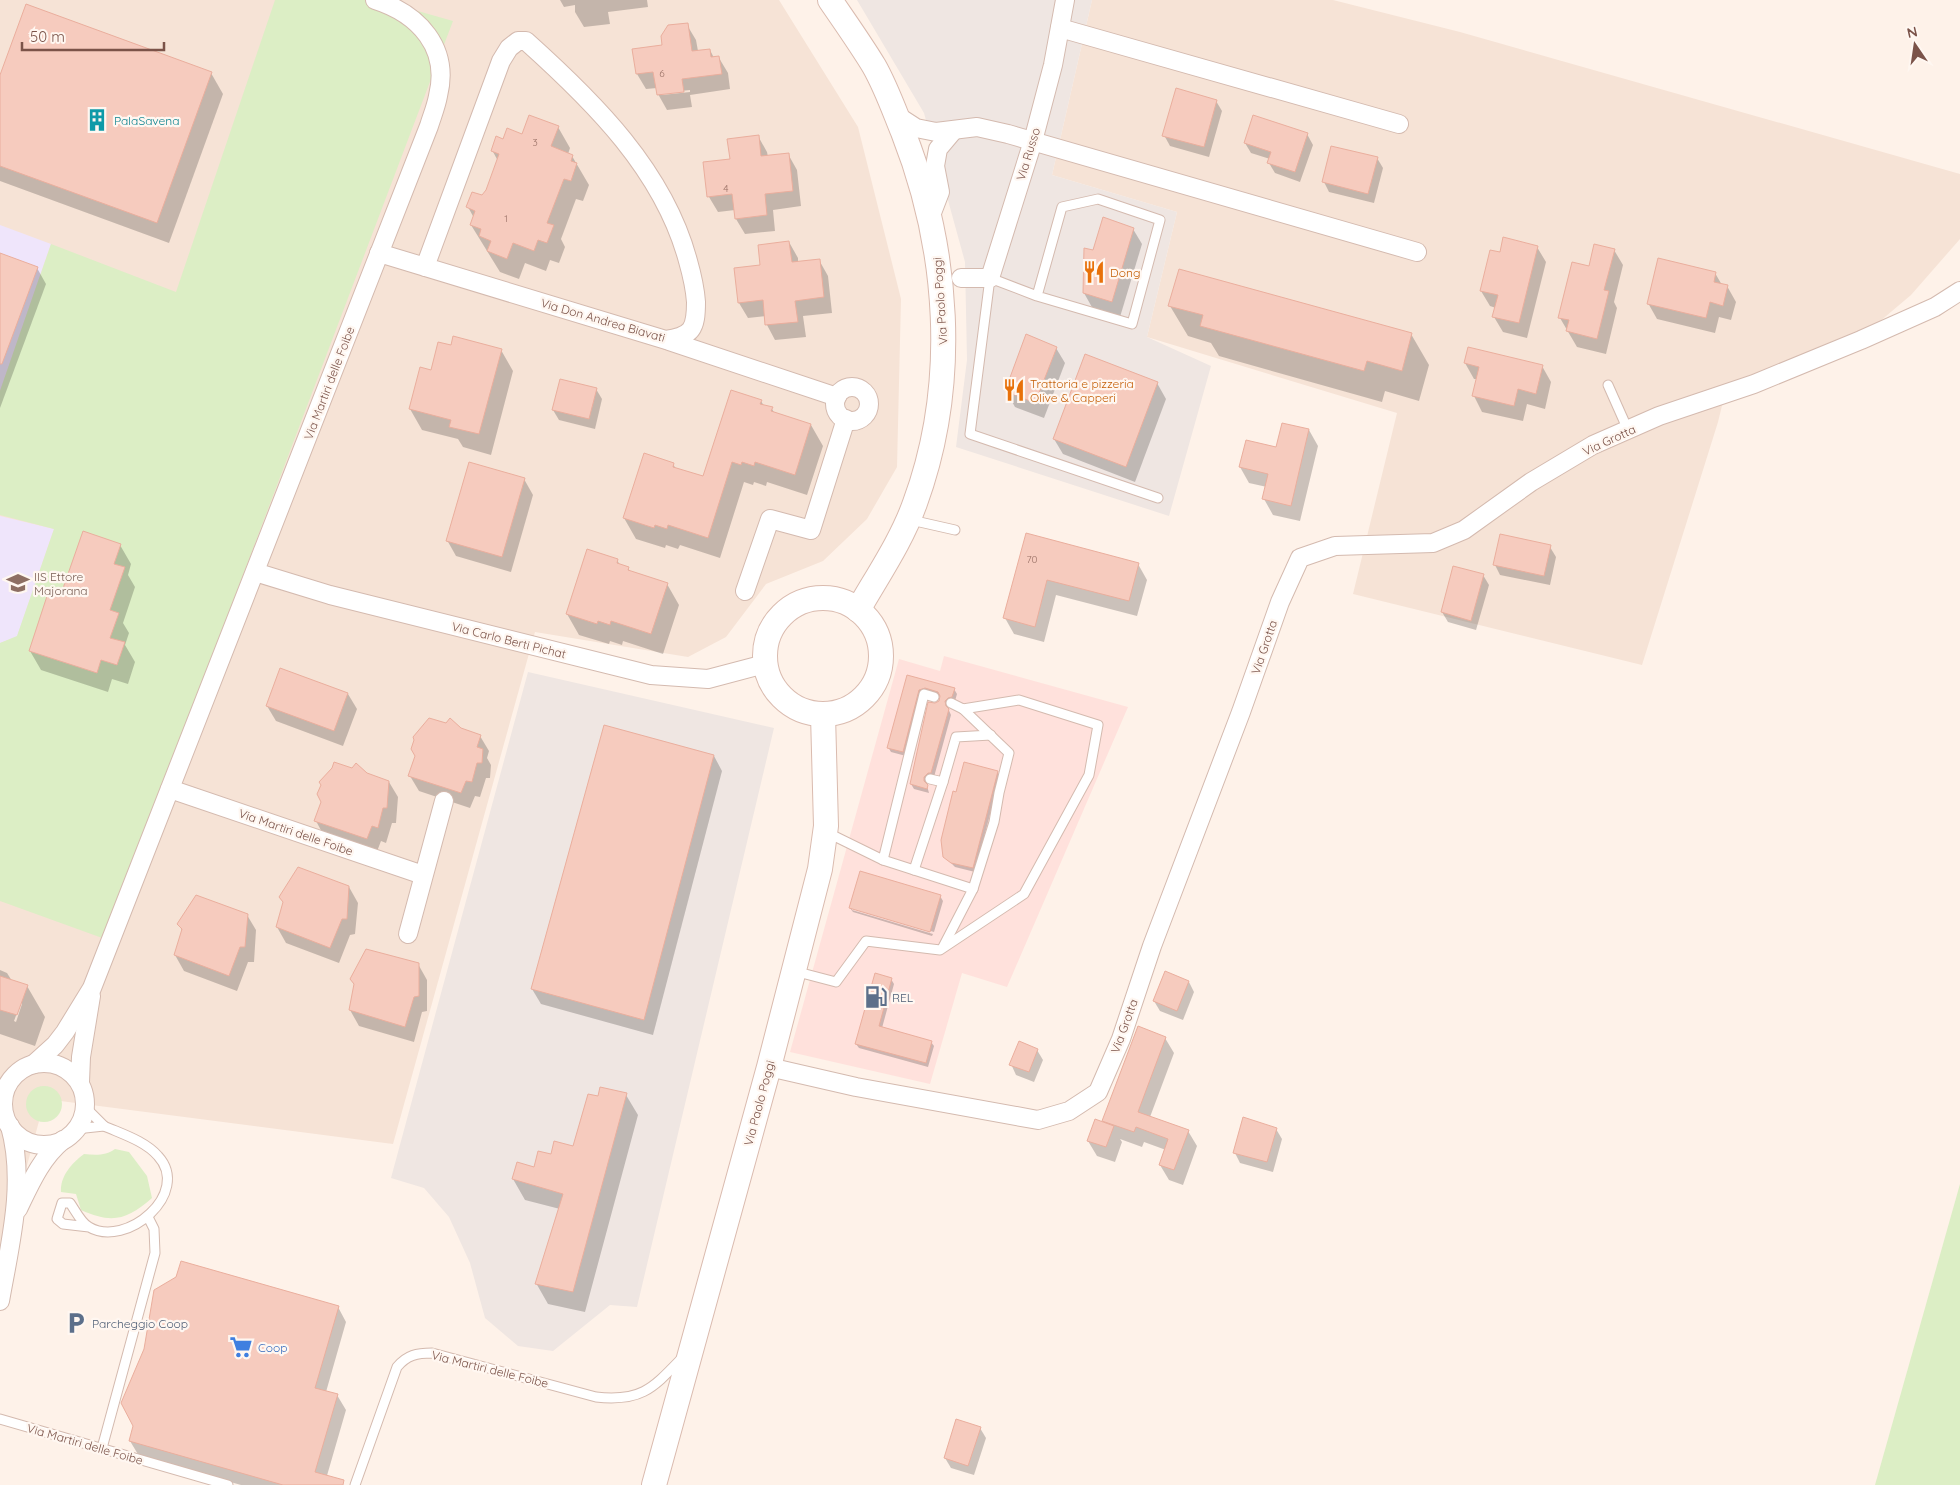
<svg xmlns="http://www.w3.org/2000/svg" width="1960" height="1485" font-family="Quicksand,sans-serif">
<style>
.residential{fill:#f6e3d6}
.commercial{fill:#ffe1dc}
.industrial{fill:#efe6e2}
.education{fill:#efe5fb}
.green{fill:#dceec5}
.shadow{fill:#0003;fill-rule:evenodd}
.building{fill:#f6cbbe;stroke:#eaae9d}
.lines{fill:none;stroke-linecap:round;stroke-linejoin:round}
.lane-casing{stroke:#d4baaf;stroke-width:11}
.street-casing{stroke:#d4baaf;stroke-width:20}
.secondary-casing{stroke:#dabbaf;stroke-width:26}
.lane{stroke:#fff;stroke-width:9}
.street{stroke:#fff;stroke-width:18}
.secondary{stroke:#fff;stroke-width:24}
.labels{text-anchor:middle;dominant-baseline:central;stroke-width:4.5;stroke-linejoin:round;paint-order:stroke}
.number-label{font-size:10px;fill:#9a7166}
.culture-label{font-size:12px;fill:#0d838f;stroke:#fff7f1;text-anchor:start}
.street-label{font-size:12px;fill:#7b5349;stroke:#fff7f1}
.food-label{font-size:12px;fill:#c56008;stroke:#fff7f1;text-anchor:start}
.education-label{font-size:12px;fill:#785e54;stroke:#fff7f1;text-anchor:start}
.service-label{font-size:12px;fill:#4e5e75;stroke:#fff7f1;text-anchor:start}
.shop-label{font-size:12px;fill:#366cbe;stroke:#fff7f1;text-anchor:start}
</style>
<rect width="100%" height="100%" fill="#fef2e9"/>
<g class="residential">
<polygon points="0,0 779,0 858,127 901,299 897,467 867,519 823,561 766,584 726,637 688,657 535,632 393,1144 45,1099 0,1265"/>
<polygon points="1092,0 1333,0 1460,32 1960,174 1960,239 1911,295 1866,333 1727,385 1718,422 1642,665 1353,594 1397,413 1147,337 1177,212 1052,175"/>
</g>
<polygon class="commercial" points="944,656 1128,707 1007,987 962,973 930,1084 790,1052 899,659 940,671"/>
<g class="industrial">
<polygon points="857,0 1092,0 1052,175 1177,212 1147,337 1211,366 1169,516 956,447 967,360 965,262 924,113"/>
<polygon points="528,672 774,728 637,1307 610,1305 553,1351 518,1346 485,1318 470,1263 449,1217 424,1188 391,1178"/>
</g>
<g class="education">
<polygon points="0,225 51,244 0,391"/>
<polygon points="0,516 54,529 17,637 0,643"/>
</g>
<g class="green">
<polygon points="275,0 379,0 453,21 105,939 0,901 0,643 17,636 54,529 0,515 0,391 51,244 176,292"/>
<circle cx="44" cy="1104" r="18"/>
<path d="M115,1149l14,3 18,24 5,22c-25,22 -40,26 -71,12l-5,-16 -15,-2c-1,-16 11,-29 23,-38 11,1 22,2 31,-5z"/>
<polygon points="1960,1184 1960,1485 1875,1485"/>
</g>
<g class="shadow">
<polygon points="560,0 647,0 648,7 608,12 610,24 584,27 575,12 575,5 564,7"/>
<path d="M687,25l9,15 2,11 12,-1 4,8h5l9,15 2,16 -40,6 2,12 -25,3 -9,-16 -1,-6 -11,1 -9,-15zM690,90v2l-28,3v-2z"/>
<polygon points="211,73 223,94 169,243 0,181 0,78"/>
<polygon points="1216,101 1222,111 1209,157 1170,146 1164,135"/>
<polygon points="558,127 570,148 568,154 572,156 589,185 583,201 576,199 561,239 565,247 559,263 550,260 546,271 525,263 519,279 500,272 471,225 474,218 468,207 483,197 487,190 498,161 492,150 504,140"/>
<polygon points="1307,134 1313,145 1300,182 1275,173 1269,163 1270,159 1251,153 1245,143"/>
<polygon points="758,136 767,152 768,157 788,154 797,170 801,206 773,210 775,231 745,234 736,219 735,210 718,212 709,197 731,160"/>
<polygon points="1377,158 1383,168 1374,203 1329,192 1324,182"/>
<polygon points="1133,229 1142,244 1120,317 1093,309 1084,293 1093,252"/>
<polygon points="789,242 798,258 798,263 819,260 828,276 832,313 803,316 806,337 775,340 767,325 766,316 748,318 739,303 762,266"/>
<polygon points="1537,247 1546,262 1527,338 1503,332 1494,317 1496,308 1490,306 1481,291 1501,254"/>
<polygon points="1614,250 1623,265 1614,302 1617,308 1606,354 1577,347 1560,318 1590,268"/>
<polygon points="0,255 37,268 46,284 0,408"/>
<polygon points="1715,273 1722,285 1727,286 1736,302 1731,320 1719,317 1715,333 1657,319 1648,303"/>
<polygon points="1170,306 1411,334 1429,365 1419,401 1385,391 1382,402 1219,356 1211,343 1188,336"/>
<polygon points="452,346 501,350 513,371 491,455 463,447 458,439 422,430 410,409 432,371"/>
<polygon points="1056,348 1065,363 1044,418 1015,407 1006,391"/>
<polygon points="1465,363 1542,366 1551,382 1545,409 1527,404 1523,421 1482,412 1474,396 1477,379 1474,379"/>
<polygon points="1157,383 1166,399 1135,482 1063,454 1054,439"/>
<polygon points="596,389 602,399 595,429 559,420 553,410"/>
<polygon points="761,401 764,406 772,409 775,414 811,425 823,446 807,495 767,482 766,486 754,482 753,485 744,482 720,558 680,545 678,549 666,545 665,548 636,539 624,518 673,464 676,469 704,478"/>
<polygon points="1309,430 1318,446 1300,521 1273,515 1264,499 1267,487 1249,483 1240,467"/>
<polygon points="524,479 533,495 511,572 456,556 447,540"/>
<polygon points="1027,535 1138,564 1147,580 1137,616 1056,595 1044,642 1014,634 1005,618"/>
<polygon points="120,545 131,564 128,575 135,587 123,623 129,633 125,645 135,662 128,684 112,679 108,692 41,670 30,651 62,596"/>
<polygon points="1550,547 1556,557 1550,585 1500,575 1495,565"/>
<polygon points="617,560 620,565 628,568 631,573 667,584 679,605 663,654 623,641 622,645 610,641 609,644 579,635 567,614"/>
<polygon points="1483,575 1489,585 1476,630 1448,622 1442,612"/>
<polygon points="908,676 954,689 957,694 955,701 951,702 947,706 951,715 934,777 930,778 926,782 929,793 914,789 911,784 935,704 940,702 941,697 928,692 906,756 891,752 888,747"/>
<polygon points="348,694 357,709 343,746 276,721 267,706"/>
<polygon points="460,729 480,736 489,751 487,758 491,765 490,778 486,778 480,797 475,796 470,808 419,791 410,776"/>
<polygon points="714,756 722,771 653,1035 541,1004 532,989"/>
<polygon points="353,770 389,782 398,797 396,823 392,823 386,843 381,841 376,854 324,836 316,821"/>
<polygon points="997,772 1000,776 975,872 955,867 945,857 957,794"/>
<polygon points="349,887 358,903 355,934 350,935 339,963 286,943 277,927"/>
<polygon points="940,896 943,901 934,932 852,908 852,910 933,934 932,936 853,912 850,908"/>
<polygon points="247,915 256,930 254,962 248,962 237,991 184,971 175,955 182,931 179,924"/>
<polygon points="418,964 427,980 427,1011 422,1012 414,1042 359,1026 350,1010 355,986 351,979"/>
<path d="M0,970l7,3 5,8 15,5 18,31 -10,29 -35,-12zM21,1002l1,2 -6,18 -2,-1z"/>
<polygon points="891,979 894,984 882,1028 931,1042 934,1046 928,1067 859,1048 856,1044"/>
<polygon points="1189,982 1194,992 1183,1020 1160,1011 1154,1001"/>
<polygon points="1165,1038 1174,1053 1150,1117 1188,1131 1197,1146 1183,1185 1169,1180 1160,1165 1166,1150 1144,1142 1142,1147 1120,1139 1122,1142 1115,1162 1097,1156 1088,1141 1106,1124 1104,1121"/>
<polygon points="1037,1050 1043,1060 1034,1082 1016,1075 1011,1064"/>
<polygon points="626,1095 638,1115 585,1312 548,1304 536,1283 560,1209 525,1200 513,1179 534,1168 551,1156 574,1148"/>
<polygon points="1276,1129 1282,1139 1273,1172 1240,1163 1235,1153"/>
<polygon points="338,1307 346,1322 326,1392 337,1395 346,1410 326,1479 330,1485 241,1485 139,1456 130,1441 134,1426"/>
<polygon points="980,1428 986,1438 974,1475 951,1468 945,1458"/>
</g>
<g class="building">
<polygon points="26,4 212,72 157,223 0,166 0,75"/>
<polygon points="688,23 692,51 710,49 711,57 719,56 722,74 682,79 684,92 657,95 653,72 636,74 632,49 662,45 661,36 668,25"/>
<polygon points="1176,88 1217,100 1204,147 1162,136"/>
<polygon points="529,115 559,126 551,146 573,155 571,161 577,163 571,181 564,179 547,223 554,225 547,243 538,240 534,251 513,243 507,259 487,251 491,241 479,236 481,229 470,225 475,211 466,207 472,192 482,195 486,190 499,154 491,151 496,136 503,139 507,128 522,134"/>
<polygon points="1253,115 1308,133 1295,172 1267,163 1271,152 1244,143"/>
<polygon points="759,135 761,156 789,153 793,191 765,194 767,215 735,219 732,194 707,197 703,162 730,159 727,139"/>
<polygon points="1331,146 1378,157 1368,194 1322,182"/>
<polygon points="1103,217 1134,228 1112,302 1083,293 1084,248 1093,250"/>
<polygon points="1503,237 1538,246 1519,323 1492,317 1498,295 1480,291 1490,250 1500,252"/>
<polygon points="789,241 792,262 820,259 824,297 795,301 798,322 765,325 763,300 738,303 734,268 760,265 758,245"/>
<polygon points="1594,244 1615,249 1604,290 1609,291 1597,339 1566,331 1569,320 1558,318 1572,262 1589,266"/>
<polygon points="0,253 38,267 2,364 0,364"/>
<polygon points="1658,258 1716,272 1714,282 1728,285 1723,306 1710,302 1706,318 1647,304"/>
<polygon points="1179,269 1412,333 1402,371 1367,361 1364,371 1200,326 1203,315 1168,306"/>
<polygon points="1026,334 1057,347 1035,403 1005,391"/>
<polygon points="453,336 502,349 479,434 449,427 451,420 409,409 420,367 431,370 438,342 451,345"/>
<polygon points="1468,347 1543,365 1536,394 1518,389 1514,406 1472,396 1479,367 1464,363"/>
<polygon points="1085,354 1158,382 1126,467 1053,439"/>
<polygon points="560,379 597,388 589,419 552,410"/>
<polygon points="731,390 762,400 760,404 773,407 771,411 811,424 795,475 755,462 754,466 742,462 741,465 732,462 708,538 668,525 667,529 655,525 654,528 623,518 644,453 674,463 673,467 703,476"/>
<polygon points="1282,423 1309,429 1291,506 1262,499 1268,474 1239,467 1246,440 1276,447"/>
<polygon points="469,462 525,478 502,557 446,541"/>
<polygon points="83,531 121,544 114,564 125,567 110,610 119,613 110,638 125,642 117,665 101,660 97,673 29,651 49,590 61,594"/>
<polygon points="1026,533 1139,563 1129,601 1047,580 1035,627 1003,618"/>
<polygon points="1500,534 1551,545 1544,576 1493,565"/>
<polygon points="587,549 618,559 617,563 629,567 628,570 668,583 651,634 611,621 610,625 598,621 597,624 566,614"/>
<polygon points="1453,566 1484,574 1471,621 1441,612"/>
<polygon points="280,668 348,693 334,731 266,706"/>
<polygon points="907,675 955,688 952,697 948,698 945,701 946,706 949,709 931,773 928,773 924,777 924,781 928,785 927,789 910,784 928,702 935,703 939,701 940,696 938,692 925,688 919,690 903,752 887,748"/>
<polygon points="429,718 446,723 450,718 461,728 481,735 477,747 483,749 482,763 477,763 472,782 466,781 461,793 408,776 415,756 411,749 414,740 413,737"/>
<polygon points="604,725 714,755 644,1020 531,989"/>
<polygon points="334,762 352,768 356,763 367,773 389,781 387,808 383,808 378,828 372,826 367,839 314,821 321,802 317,794 321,785 319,782 332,768"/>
<polygon points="964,762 998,771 973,868 951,863 943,857 941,840 953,791 956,792"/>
<polygon points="298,867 349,886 347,919 342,919 330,948 276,927 283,902 279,897"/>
<polygon points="860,871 941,895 930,932 849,908"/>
<polygon points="196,895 248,914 245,947 240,947 229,976 174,955 182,929 177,924"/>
<polygon points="366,949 419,963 419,996 414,997 405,1027 349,1010 354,984 350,979"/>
<polygon points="1165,971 1189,981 1177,1011 1153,1001"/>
<polygon points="875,973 892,978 879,1026 932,1041 926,1063 855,1044"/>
<polygon points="0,976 28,985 17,1015 0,1010"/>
<polygon points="1138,1026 1166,1037 1138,1112 1189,1130 1174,1170 1159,1165 1168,1139 1136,1127 1134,1132 1102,1121"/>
<polygon points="1019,1041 1038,1049 1029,1072 1009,1065"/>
<polygon points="600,1087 627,1093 573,1292 535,1284 563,1194 512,1179 517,1162 534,1167 538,1151 551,1154 554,1141 573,1146 588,1094 598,1096"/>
<polygon points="1243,1117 1277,1128 1267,1162 1233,1153"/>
<polygon points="1095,1119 1114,1126 1106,1147 1087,1141"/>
<polygon points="181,1261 339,1306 315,1388 338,1394 315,1472 344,1480 343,1485 283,1485 129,1441 133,1426 121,1403 144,1349 154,1290 176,1277"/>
<polygon points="956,1419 981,1427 968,1466 944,1458"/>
</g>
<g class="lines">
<defs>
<g id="lane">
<polyline points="1037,296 1062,207 1098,199 1160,220 1132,324 1037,296 990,278 970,434 1158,498"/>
<polyline points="1608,385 1628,430"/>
<polyline points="911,520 955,530"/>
<polyline points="963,709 1009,753 999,793 994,822 973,889"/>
<polyline points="930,779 943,782 956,737 991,735"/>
<polyline points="826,832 883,860 924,694 934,697"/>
<polyline points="883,860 973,889 943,947"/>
<polyline points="914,870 943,782"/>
<polyline points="794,971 836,982 866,941 940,950 1024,894 1089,775 1098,725 1019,700 963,709 951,703"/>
<polyline points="76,1129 104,1126 85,1107"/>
<path d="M89,1227l-26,-3 -6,-5 5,-16h8c5,7 11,20 19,24 37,22 103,-34 69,-71 -13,-15 -36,-22 -54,-30"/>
<polyline points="0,1419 228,1485"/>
<polyline points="102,1448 155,1253 154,1229 148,1217"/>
<path d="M355,1485l42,-118c10,-12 20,-14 35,-14l164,44c46,5 57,-9 87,-40"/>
</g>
<g id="street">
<polyline points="1060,28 1399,124"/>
<polyline points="896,115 916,128 936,132 977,127 1008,134 1417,252"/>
<polyline points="930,218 940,192 935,166 938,149 954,130"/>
<path d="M379,253l287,87c26,-4 30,-11 30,-38 -1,-14 -4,-27 -8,-41 -24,-90 -94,-159 -162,-220h-8l-9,7 -8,13 -76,206"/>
<polyline points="961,278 990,278 1033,141 1053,65 1065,0"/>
<polyline points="669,341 837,397"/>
<circle cx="852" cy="404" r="17"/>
<polyline points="255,572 330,595 651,675 708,679 765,664"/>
<polyline points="745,591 770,519 811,530 846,419"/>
<polyline points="170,789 423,875"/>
<polyline points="408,934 444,801"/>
<circle cx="44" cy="1104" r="41"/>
<path d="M34,1064l21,-19 10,-13 27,-44 337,-862c3,-10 7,-19 9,-30 12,-48 -19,-82 -63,-96"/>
<polyline points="769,1067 856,1087 1038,1120 1069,1111 1098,1092 1121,1039 1152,946 1241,712 1280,602 1300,558 1335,546 1433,543 1464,530 1531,482 1593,445 1659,416 1754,384 1861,340 1935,307 1960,291"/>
<polyline points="80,1082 81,1057 91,996"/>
<path d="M18,1209c12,-25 23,-51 45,-69"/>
<path d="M0,1301c10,-57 26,-118 10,-175"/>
</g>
<g id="secondary">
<path d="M830,0c15,22 30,43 44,66 12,21 20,44 29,66 46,117 56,251 12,371 -13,37 -37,72 -57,107"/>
<circle cx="823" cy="656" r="58"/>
<polyline points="654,1485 769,1067 820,869 826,826 823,715"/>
</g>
</defs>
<use href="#lane" class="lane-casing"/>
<use href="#street" class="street-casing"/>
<use href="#secondary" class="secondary-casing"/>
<use href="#lane" class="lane"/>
<use href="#street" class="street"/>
<use href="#secondary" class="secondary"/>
</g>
<defs>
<symbol id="building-bare" viewBox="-9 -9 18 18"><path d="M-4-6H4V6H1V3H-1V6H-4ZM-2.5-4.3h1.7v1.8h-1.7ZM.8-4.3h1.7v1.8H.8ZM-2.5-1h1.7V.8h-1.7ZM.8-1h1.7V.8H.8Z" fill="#0f9aa8" stroke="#fff7f1" stroke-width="2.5" paint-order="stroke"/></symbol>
<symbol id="restaurant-bare" viewBox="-9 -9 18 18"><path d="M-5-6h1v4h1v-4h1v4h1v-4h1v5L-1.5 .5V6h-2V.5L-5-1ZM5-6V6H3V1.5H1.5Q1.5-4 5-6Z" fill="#e8710a" stroke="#fff7f1" stroke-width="2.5" paint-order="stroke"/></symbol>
<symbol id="school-bare" viewBox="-9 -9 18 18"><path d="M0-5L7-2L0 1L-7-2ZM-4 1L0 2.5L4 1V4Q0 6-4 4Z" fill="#8d6e63" stroke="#fff7f1" stroke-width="2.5" paint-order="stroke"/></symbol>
<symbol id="fuel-bare" viewBox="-9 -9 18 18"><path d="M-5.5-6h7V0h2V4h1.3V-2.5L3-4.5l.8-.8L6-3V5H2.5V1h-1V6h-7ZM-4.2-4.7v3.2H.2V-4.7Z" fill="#5c6f8a" stroke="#fff7f1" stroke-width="2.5" paint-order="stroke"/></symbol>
<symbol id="parking-bare" viewBox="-9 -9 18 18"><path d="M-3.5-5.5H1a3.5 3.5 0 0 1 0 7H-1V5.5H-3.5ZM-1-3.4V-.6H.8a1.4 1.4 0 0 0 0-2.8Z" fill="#5c6f8a" stroke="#fff7f1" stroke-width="2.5" paint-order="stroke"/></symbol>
<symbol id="supermarket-bare" viewBox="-9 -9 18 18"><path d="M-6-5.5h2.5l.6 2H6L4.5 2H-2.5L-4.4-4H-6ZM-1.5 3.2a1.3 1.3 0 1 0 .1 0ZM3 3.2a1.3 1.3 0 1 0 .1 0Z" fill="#3f7fe0" stroke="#fff7f1" stroke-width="2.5" paint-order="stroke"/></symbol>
</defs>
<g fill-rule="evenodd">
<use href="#building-bare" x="81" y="104" width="32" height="32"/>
<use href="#restaurant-bare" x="1078" y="256" width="32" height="32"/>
<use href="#restaurant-bare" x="998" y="374" width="32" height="32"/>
<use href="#school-bare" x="2" y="567" width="32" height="32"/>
<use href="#fuel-bare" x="860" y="981" width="32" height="32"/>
<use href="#parking-bare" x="60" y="1307" width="32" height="32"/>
<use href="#supermarket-bare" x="225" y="1331" width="32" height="32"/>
</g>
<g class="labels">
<g class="number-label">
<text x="662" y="73">6</text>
<text x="535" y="142">3</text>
<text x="726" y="188">4</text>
<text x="506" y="218">1</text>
<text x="1032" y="559">70</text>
</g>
<g class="culture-label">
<text x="114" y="120">PalaSavena</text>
</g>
<g class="street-label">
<text transform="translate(1028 154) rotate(-73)">Via Russo</text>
<text transform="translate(940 301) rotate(-94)">Via Paolo Poggi</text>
<text transform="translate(603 320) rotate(16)">Via Don Andrea Biavati</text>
<text transform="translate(329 383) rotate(-69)">Via Martiri delle Foibe</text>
<text transform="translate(1609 440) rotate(-25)">Via Grotta</text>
<text transform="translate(509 640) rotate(14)">Via Carlo Berti Pichat</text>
<text transform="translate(1264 647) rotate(-71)">Via Grotta</text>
<text transform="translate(296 832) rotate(19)">Via Martiri delle Foibe</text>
<text transform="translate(1124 1026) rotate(-70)">Via Grotta</text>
<text transform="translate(759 1103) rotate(-75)">Via Paolo Poggi</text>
<text transform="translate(490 1369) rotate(14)">Via Martiri delle Foibe</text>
<text transform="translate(85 1444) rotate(16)">Via Martiri delle Foibe</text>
</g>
<g class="food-label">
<text x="1110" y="272">Dong</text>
<text x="1030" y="383">Trattoria e pizzeria<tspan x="1030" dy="14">Olive &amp; Capperi</tspan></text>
</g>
<g class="education-label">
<text x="34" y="576">IIS Ettore<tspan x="34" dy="14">Majorana</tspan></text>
</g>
<g class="service-label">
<text x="892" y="997">REL</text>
<text x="92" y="1323">Parcheggio Coop</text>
</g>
<g class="shop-label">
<text x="258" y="1347">Coop</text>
</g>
</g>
<g transform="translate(1915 45) rotate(347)" stroke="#fff7f1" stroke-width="4" paint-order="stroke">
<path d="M0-4L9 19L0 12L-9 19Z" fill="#7b5349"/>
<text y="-8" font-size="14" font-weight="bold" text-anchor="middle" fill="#7b5349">N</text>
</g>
<path d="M22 42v8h142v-8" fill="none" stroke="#7b5349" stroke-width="2.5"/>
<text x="30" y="42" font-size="15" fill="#7b5349" stroke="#fff7f1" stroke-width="4" paint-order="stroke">50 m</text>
</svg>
